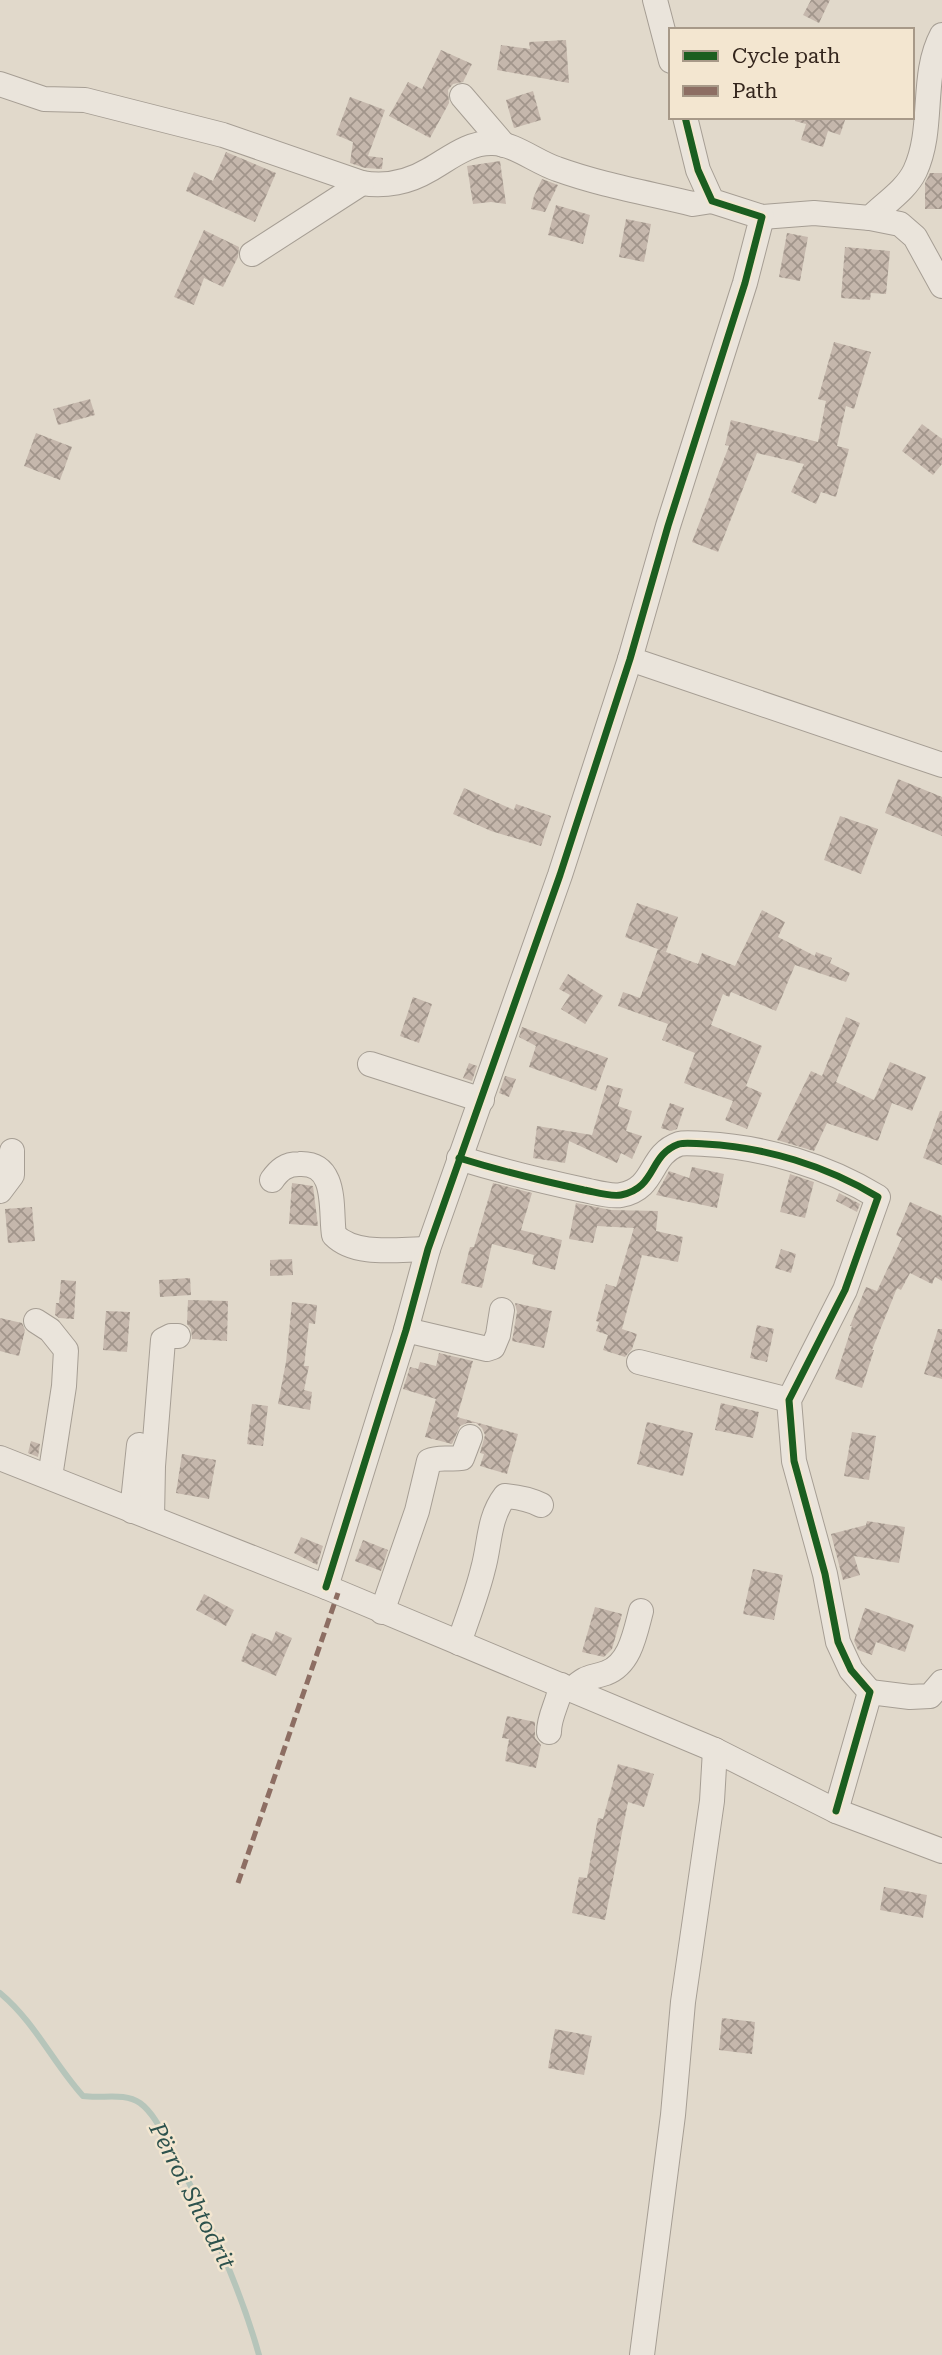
<svg xmlns="http://www.w3.org/2000/svg" width="942" height="2355" font-family="'Roboto Serif',serif">
<style>
.lines{fill:none;stroke-linecap:round;stroke-linejoin:round}
.stream{stroke:#b6c5ba;stroke-width:6}
.building{fill:url(#building-cross-hatch)}
.minor-casing{stroke:#a69e94;stroke-width:26}
.minor{stroke:#eae4db;stroke-width:24}
.quiet{stroke:#8d6e63;stroke-width:5;stroke-dasharray:10 5;stroke-linecap:butt}
.cycleway-casing{stroke:#f3e6d0;stroke-width:11}
.cycleway{stroke:#1b5e20;stroke-width:7}
.labels{text-anchor:middle;dominant-baseline:central;stroke-width:5;stroke-linejoin:round;paint-order:stroke}
.water-label{font-size:23px;font-style:italic;fill:#2d524d;stroke:#f3e6d0}
</style>
<defs>
<pattern id="building-cross-hatch" width="8" height="8" patternUnits="userSpaceOnUse" patternTransform="scale(1.75)"><rect width="8" height="8" fill="#c5b7ac"/><path d="M0 0l8 8M0 8l8-8" fill="none" stroke="#a1958b"/></pattern>
</defs>
<rect width="100%" height="100%" fill="#e1d9cb"/>
<g class="lines">
<path class="stream" d="M0,1993c35,29 53,70 83,103 19,3 41,-4 57,7 15,11 24,33 33,49 35,65 66,132 86,203"/>
</g>
<g class="building">
<polygon points="811,0 830,0 819,23 803,15"/>
<polygon points="566,40 569,83 497,70 501,45 530,49 529,42"/>
<polygon points="441,50 472,64 463,82 453,84 448,90 449,103 430,138 389,116 408,82 422,89"/>
<polygon points="533,91 541,120 514,128 506,100"/>
<polygon points="350,97 385,110 368,156 383,158 382,169 365,168 350,163 353,142 336,135"/>
<polygon points="795,117 846,117 840,135 828,131 823,147 801,140 806,124 795,121"/>
<polygon points="226,152 276,173 255,222 186,191 194,172 213,181"/>
<polygon points="500,161 506,204 491,202 473,204 467,166"/>
<polygon points="930,173 942,173 942,209 925,209 925,183"/>
<polygon points="542,179 558,185 545,212 531,209 534,196"/>
<polygon points="556,205 590,215 583,244 548,235"/>
<polygon points="626,219 651,224 644,262 619,257"/>
<polygon points="204,230 239,247 238,257 223,287 204,278 194,305 174,297"/>
<polygon points="787,233 808,237 800,281 779,277"/>
<polygon points="845,247 890,251 886,294 871,293 870,300 841,298"/>
<polygon points="834,342 871,352 854,409 846,406 837,446 849,449 836,497 821,492 816,504 791,492 804,464 757,453 718,552 692,542 729,446 725,445 731,420 818,442 826,401 818,399"/>
<polygon points="90,399 95,415 58,425 53,409"/>
<polygon points="922,424 942,439 942,464 933,475 902,451"/>
<polygon points="36,433 72,447 60,480 24,466"/>
<polygon points="898,779 942,797 942,836 885,813"/>
<polygon points="464,788 514,810 516,804 551,816 541,846 491,831 453,814"/>
<polygon points="840,816 878,829 861,874 824,860"/>
<polygon points="637,903 678,917 666,952 625,937"/>
<polygon points="762,910 785,922 778,937 815,956 816,952 832,958 830,963 850,973 846,982 795,965 776,1011 731,992 729,997 723,994 711,1025 762,1046 746,1086 762,1093 747,1129 725,1120 733,1101 684,1083 695,1053 662,1040 668,1024 618,1006 623,992 640,998 658,949 698,964 702,953 735,966"/>
<polygon points="568,974 603,996 585,1024 561,1009 570,995 559,989"/>
<polygon points="413,997 432,1004 419,1043 400,1036"/>
<polygon points="846,1017 860,1023 836,1082 874,1100 890,1062 926,1077 912,1111 892,1103 878,1141 827,1123 814,1151 777,1140 811,1071 822,1076"/>
<polygon points="522,1027 608,1058 596,1091 529,1067 536,1046 519,1037"/>
<polygon points="469,1063 477,1066 472,1081 463,1078"/>
<polygon points="505,1076 516,1079 509,1097 499,1093"/>
<polygon points="607,1085 623,1089 618,1106 632,1111 626,1131 642,1136 632,1159 621,1153 617,1163 569,1141 565,1163 533,1158 537,1126 592,1135"/>
<polygon points="670,1103 684,1108 677,1129 671,1131 661,1128"/>
<polygon points="940,1111 942,1111 942,1165 923,1158"/>
<polygon points="692,1167 724,1174 717,1208 656,1195 669,1171 689,1178"/>
<polygon points="790,1174 814,1182 805,1218 780,1212"/>
<polygon points="292,1183 313,1186 318,1226 289,1224"/>
<polygon points="493,1183 532,1193 521,1230 562,1240 555,1270 532,1264 534,1255 492,1244 482,1288 461,1283 470,1247 474,1247"/>
<polygon points="839,1193 860,1204 857,1212 836,1201"/>
<polygon points="910,1202 942,1216 942,1281 935,1277 932,1284 910,1273 901,1290 897,1288 872,1350 874,1350 862,1388 835,1379 852,1326 850,1326 866,1287 877,1291 902,1238 896,1235"/>
<polygon points="576,1203 611,1210 658,1211 656,1231 683,1237 678,1262 642,1255 622,1329 637,1334 632,1349 625,1357 603,1350 608,1335 596,1331 599,1322 596,1321 606,1284 616,1287 634,1228 597,1226 593,1243 569,1239"/>
<polygon points="32,1207 35,1241 8,1243 5,1209"/>
<polygon points="781,1249 796,1254 791,1273 775,1268"/>
<polygon points="292,1259 293,1275 270,1276 270,1260"/>
<polygon points="190,1278 191,1295 160,1297 159,1280"/>
<polygon points="61,1280 76,1281 74,1319 59,1318 55,1315 56,1303 59,1303"/>
<polygon points="188,1300 228,1301 227,1341 192,1339 191,1329 187,1324"/>
<polygon points="292,1302 317,1305 315,1324 309,1323 304,1366 309,1366 304,1390 312,1392 310,1410 278,1404 286,1362"/>
<polygon points="515,1303 552,1311 544,1348 512,1341 517,1312"/>
<polygon points="106,1311 130,1312 127,1352 103,1350"/>
<polygon points="0,1318 22,1323 25,1330 19,1356 0,1351"/>
<polygon points="757,1325 774,1329 767,1362 750,1358"/>
<polygon points="938,1329 942,1329 942,1379 924,1374"/>
<polygon points="439,1353 473,1361 457,1417 518,1434 507,1474 480,1466 484,1454 480,1453 485,1435 482,1428 476,1423 467,1423 460,1426 452,1444 425,1437 436,1399 403,1389 410,1367 418,1369 420,1362 436,1366"/>
<polygon points="721,1403 759,1412 753,1438 715,1430"/>
<polygon points="252,1404 268,1406 263,1446 247,1444"/>
<polygon points="647,1422 693,1433 683,1476 637,1464"/>
<polygon points="852,1432 876,1436 869,1480 844,1476"/>
<polygon points="31,1441 40,1444 38,1457 28,1453"/>
<polygon points="182,1454 216,1460 209,1499 176,1493"/>
<polygon points="867,1521 905,1527 899,1563 854,1556 860,1575 843,1580 831,1534 866,1525"/>
<polygon points="301,1537 323,1546 317,1565 294,1553"/>
<polygon points="363,1540 388,1550 381,1571 355,1561"/>
<polygon points="753,1569 783,1575 774,1620 743,1614"/>
<polygon points="204,1594 234,1610 226,1626 196,1610"/>
<polygon points="595,1607 622,1614 612,1649 604,1657 582,1652"/>
<polygon points="865,1608 914,1625 905,1652 876,1642 872,1655 858,1650 854,1641"/>
<polygon points="276,1631 292,1638 276,1676 241,1661 252,1633 272,1641"/>
<polygon points="507,1716 535,1722 535,1738 541,1745 536,1768 505,1761 509,1739 502,1738"/>
<polygon points="618,1764 654,1774 644,1807 628,1802 605,1920 572,1913 579,1877 587,1878 598,1818 603,1819"/>
<polygon points="884,1887 927,1895 923,1918 880,1910"/>
<polygon points="722,2018 755,2022 752,2054 719,2050"/>
<polygon points="555,2029 592,2036 584,2075 548,2068"/>
</g>
<g class="lines">
<defs>
<g id="minor">
<polyline points="655,0 671,61"/>
<path d="M0,84l44,15 41,1 138,35 139,48c23,4 47,-1 67,-13 20,-11 39,-28 64,-27 22,1 43,19 64,26 44,16 91,24 136,35l19,-3"/>
<polyline points="462,96 504,145"/>
<path d="M762,217l52,-4 56,5c15,-15 36,-28 45,-47 20,-43 5,-95 27,-136"/>
<polyline points="870,218 900,224 915,237 942,286"/>
<polyline points="252,254 362,183"/>
<polyline points="630,659 942,765"/>
<polyline points="370,1064 482,1100"/>
<path d="M459,1158c42,13 83,23 125,32 11,2 26,7 37,5 36,-7 27,-40 58,-51 7,-2 18,0 26,0 60,3 122,22 173,53l-33,93 -56,110 5,61 31,113 13,68 13,28 19,22 -34,119"/>
<path d="M272,1180c7,-10 14,-16 27,-16 40,-2 31,47 35,71 22,22 64,14 94,14"/>
<polyline points="0,1191 12,1175 12,1151"/>
<polyline points="36,1321 50,1330 66,1350 64,1386 50,1477"/>
<polyline points="406,1330 487,1349 493,1347 498,1335 502,1310"/>
<polyline points="639,1362 789,1400"/>
<polyline points="0,1458 326,1587 715,1750 836,1811 942,1851"/>
<polyline points="132,1511 139,1445"/>
<polyline points="152,1518 153,1466 163,1340 171,1336 178,1336"/>
<polyline points="326,1587 406,1330 428,1249 560,875 630,659 668,526 745,283 762,217 712,201 698,170 685,117"/>
<path d="M382,1612l35,-101 12,-50c11,-5 21,-1 33,-3l8,-21"/>
<path d="M459,1643c8,-24 18,-49 24,-74 7,-24 5,-51 22,-73 13,1 24,3 36,9"/>
<path d="M571,1690c17,-15 17,-11 35,-17 24,-9 29,-39 35,-62"/>
<polyline points="870,1692 910,1697 930,1696 942,1682"/>
<path d="M549,1732c0,-17 10,-30 12,-47"/>
<polyline points="642,2355 673,2115 683,2002 712,1801 715,1750"/>
</g>
</defs>
<use href="#minor" class="minor-casing"/>
<use href="#minor" class="minor"/>
<polyline class="quiet" points="238,1883 338,1593"/>
<defs>
<g id="cycleway">
<path d="M459,1158c42,13 83,23 125,32 11,2 26,7 37,5 36,-7 27,-40 58,-51 7,-2 18,0 26,0 60,3 122,22 173,53l-33,93 -56,110 5,61 31,113 13,68 13,28 19,22 -34,119"/>
<polyline points="326,1587 406,1330 428,1249 560,875 630,659 668,526 745,283 762,217 712,201 698,170 685,117"/>
</g>
</defs>
<use href="#cycleway" class="cycleway-casing"/>
<use href="#cycleway" class="cycleway"/>
</g>
<g class="labels">
<g class="water-label">
<text transform="translate(192 2196) rotate(63)">Përroi Shtodrit</text>
</g>
</g>
<rect x="669" y="28" width="245" height="91" fill="#f3e6d0" stroke="#a79988" stroke-width="2"/>
<rect x="683" y="51" width="35" height="10" fill="#1b5e20" stroke="#a79988" stroke-width="2"/>
<text x="732" y="63" font-size="21" fill="#34261d">Cycle path</text>
<rect x="683" y="86" width="35" height="10" fill="#8d6e63" stroke="#a79988" stroke-width="2"/>
<text x="732" y="98" font-size="21" fill="#34261d">Path</text>
</svg>
